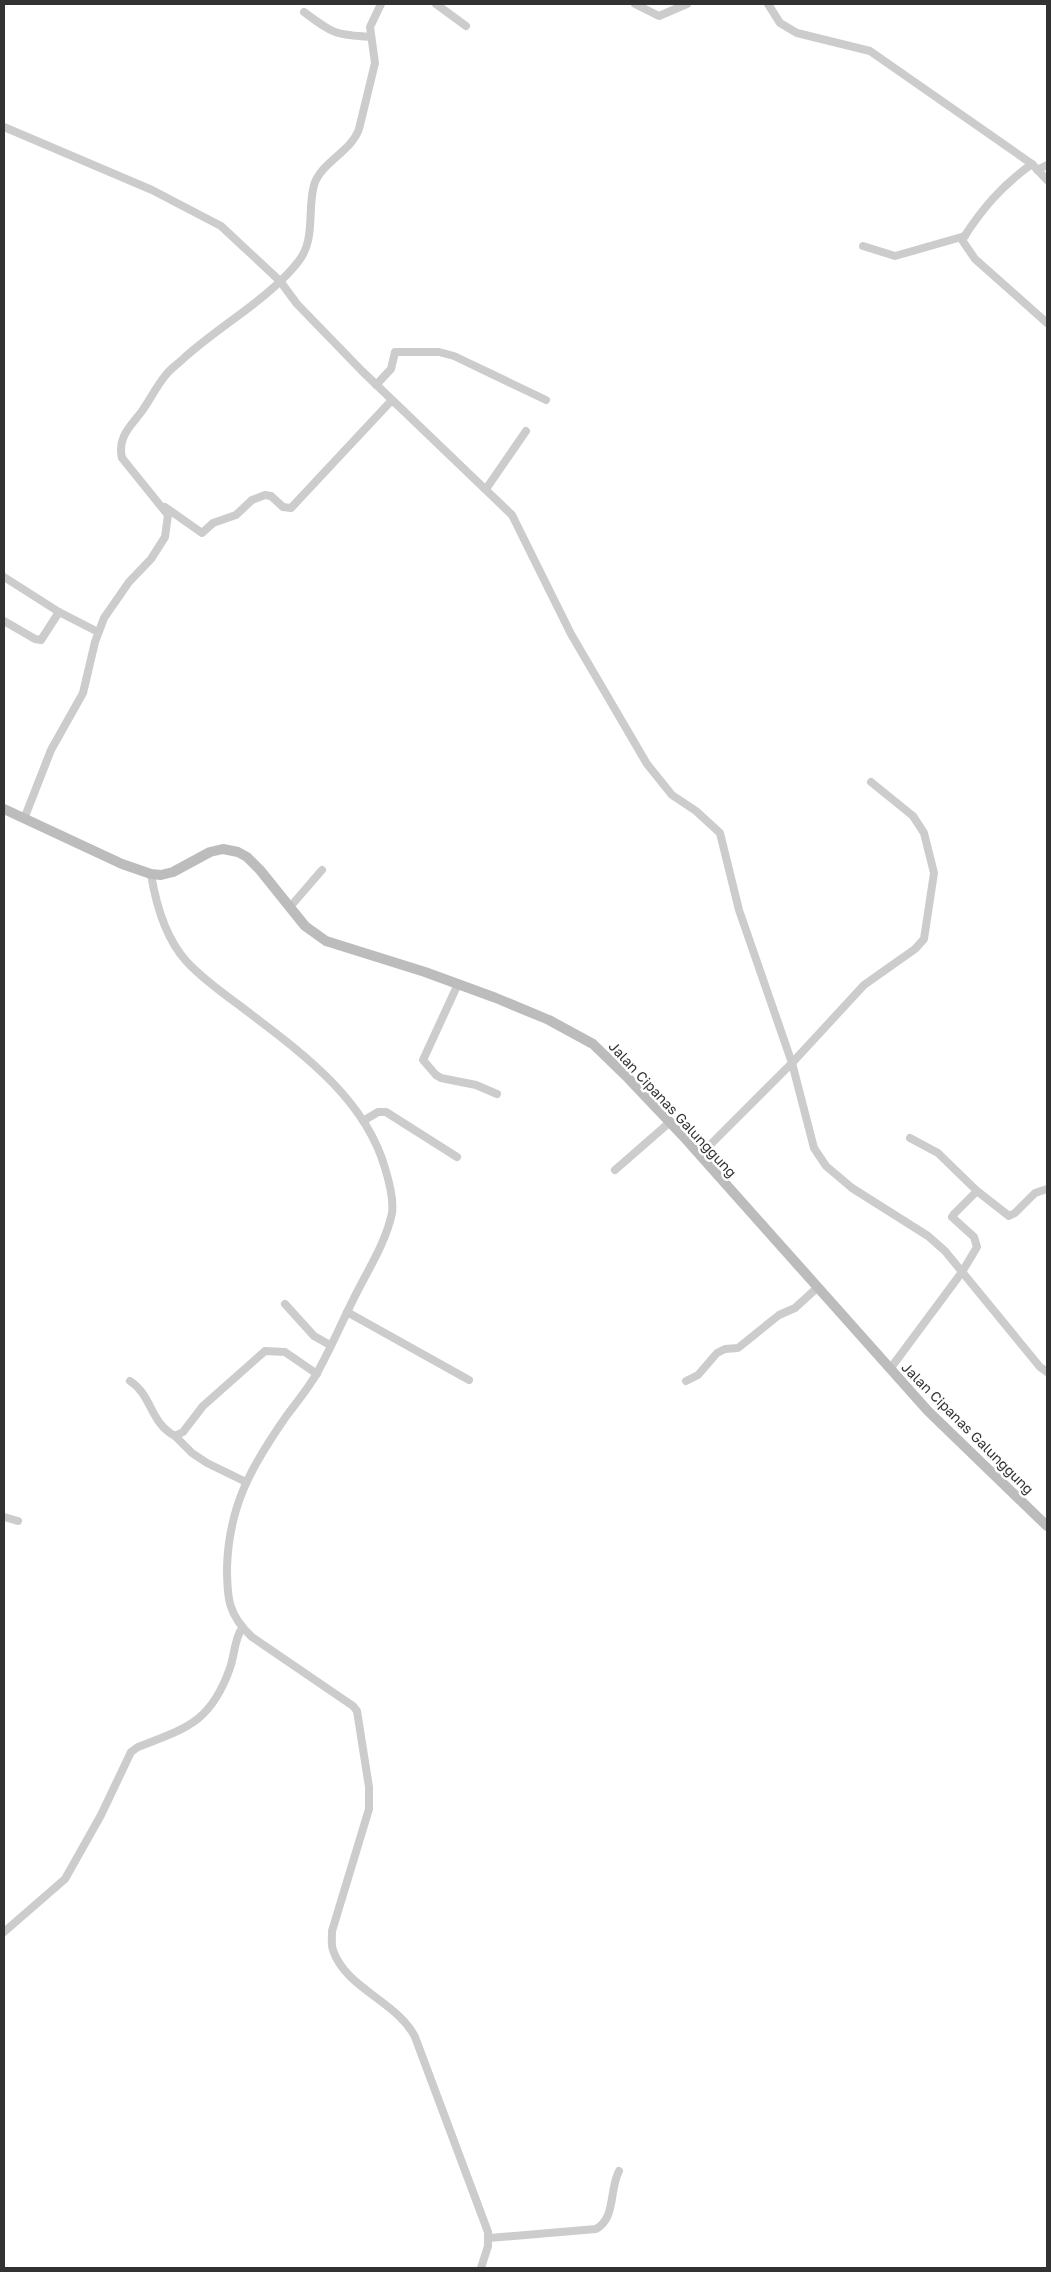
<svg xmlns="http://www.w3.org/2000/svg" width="1051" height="2272" font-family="'Golos Text',sans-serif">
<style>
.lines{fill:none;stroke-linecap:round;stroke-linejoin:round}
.street{stroke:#ccc;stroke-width:8}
.secondary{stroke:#bcbcbc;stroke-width:10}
.labels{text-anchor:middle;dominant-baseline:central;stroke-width:5;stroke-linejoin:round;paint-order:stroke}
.street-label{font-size:14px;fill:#323232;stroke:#fff}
</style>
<rect width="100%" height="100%" fill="#fff"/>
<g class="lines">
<g class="street">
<polyline points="436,4 466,26"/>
<polyline points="635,4 659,16 687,4"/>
<path d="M768,4l12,19 17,10 73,18 162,113c-31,22 -50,45 -70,76l13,19 72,64"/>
<path d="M304,12c30,22 30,23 67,25"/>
<polyline points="4,127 152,190 221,226 280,281 297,304 362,371 512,515 571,634 647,764 672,795 696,811 720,833 739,910 792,1063 814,1148 826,1166 852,1188 928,1236 945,1251 1040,1367 1047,1372"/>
<polyline points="1032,164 1047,180"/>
<polyline points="1037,170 1047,165"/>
<polyline points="863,246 895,256 965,236"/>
<polyline points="376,385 391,369 395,352 439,352 454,356 546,400"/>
<polyline points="486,489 526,431"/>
<polyline points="165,507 202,533 213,523 236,515 252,500 265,495 271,496 283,507 291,508 392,400"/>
<polyline points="4,577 59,612 98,632"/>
<polyline points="4,621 35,639 41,640 59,612"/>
<path d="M24,819l27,-69 32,-57 12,-51 9,-24 25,-36 22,-23 14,-22 3,-22 -46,-57c-5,-21 9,-32 20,-47 8,-11 14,-24 23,-35 5,-7 13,-12 19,-18 35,-32 85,-59 114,-96 18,-22 9,-51 16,-77 7,-23 37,-33 45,-56l16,-66 -5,-36 11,-23"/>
<path d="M151,874c5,31 14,64 36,88 15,16 34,30 52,43 57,44 125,90 146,163 4,13 9,31 7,45 -6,30 -26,60 -39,87 -12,24 -23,50 -36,73 -9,16 -21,30 -32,45 -34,49 -56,88 -58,149 0,31 1,48 25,70l101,69 4,5 12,76v22l-37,122c0,6 -1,14 1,19 12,38 65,52 82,87l73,195v14l-7,22"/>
<polyline points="290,907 322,870"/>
<polyline points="458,984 423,1060 436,1075 441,1078 476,1085 497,1094"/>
<polyline points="363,1121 378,1112 386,1112 457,1157"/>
<polyline points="700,1155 792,1063 864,985 915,949 924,939 934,873 924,833 913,816 871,782"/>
<polyline points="615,1170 670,1122"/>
<polyline points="977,1191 1009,1216 1015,1213 1035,1193 1047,1189"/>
<polyline points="285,1304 314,1336 330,1345"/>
<polyline points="347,1312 469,1380"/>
<polyline points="890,1369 962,1272 977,1247 974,1237 952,1217 954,1214 977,1191 938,1153 910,1138"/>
<path d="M130,1381c22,14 20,42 45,55l8,-4 20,-26 62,-55 20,1 32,22"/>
<polyline points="686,1381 698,1375 717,1353 725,1349 738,1348 779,1315 795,1308 818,1287"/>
<polyline points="175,1436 192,1453 207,1463 246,1482"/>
<polyline points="4,1517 18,1521"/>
<path d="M4,1932l61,-53 36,-64 30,-63 7,-5c49,-19 73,-25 92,-79 5,-14 4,-28 12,-40"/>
<path d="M489,2238l107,-9c20,-11 13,-39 23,-58"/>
</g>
<polyline class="secondary" points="4,809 122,864 151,874 161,875 173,872 210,852 223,849 238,852 247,857 260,870 305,926 326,941 425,972 496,998 549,1020 593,1044 628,1078 683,1136 928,1411 1047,1526"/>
</g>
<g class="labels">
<g class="street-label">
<text transform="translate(673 1109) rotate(47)">Jalan Cipanas Galunggung</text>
<text transform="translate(968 1428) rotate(45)">Jalan Cipanas Galunggung</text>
</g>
</g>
<rect width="1051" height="2272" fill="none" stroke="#323232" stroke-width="10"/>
</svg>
